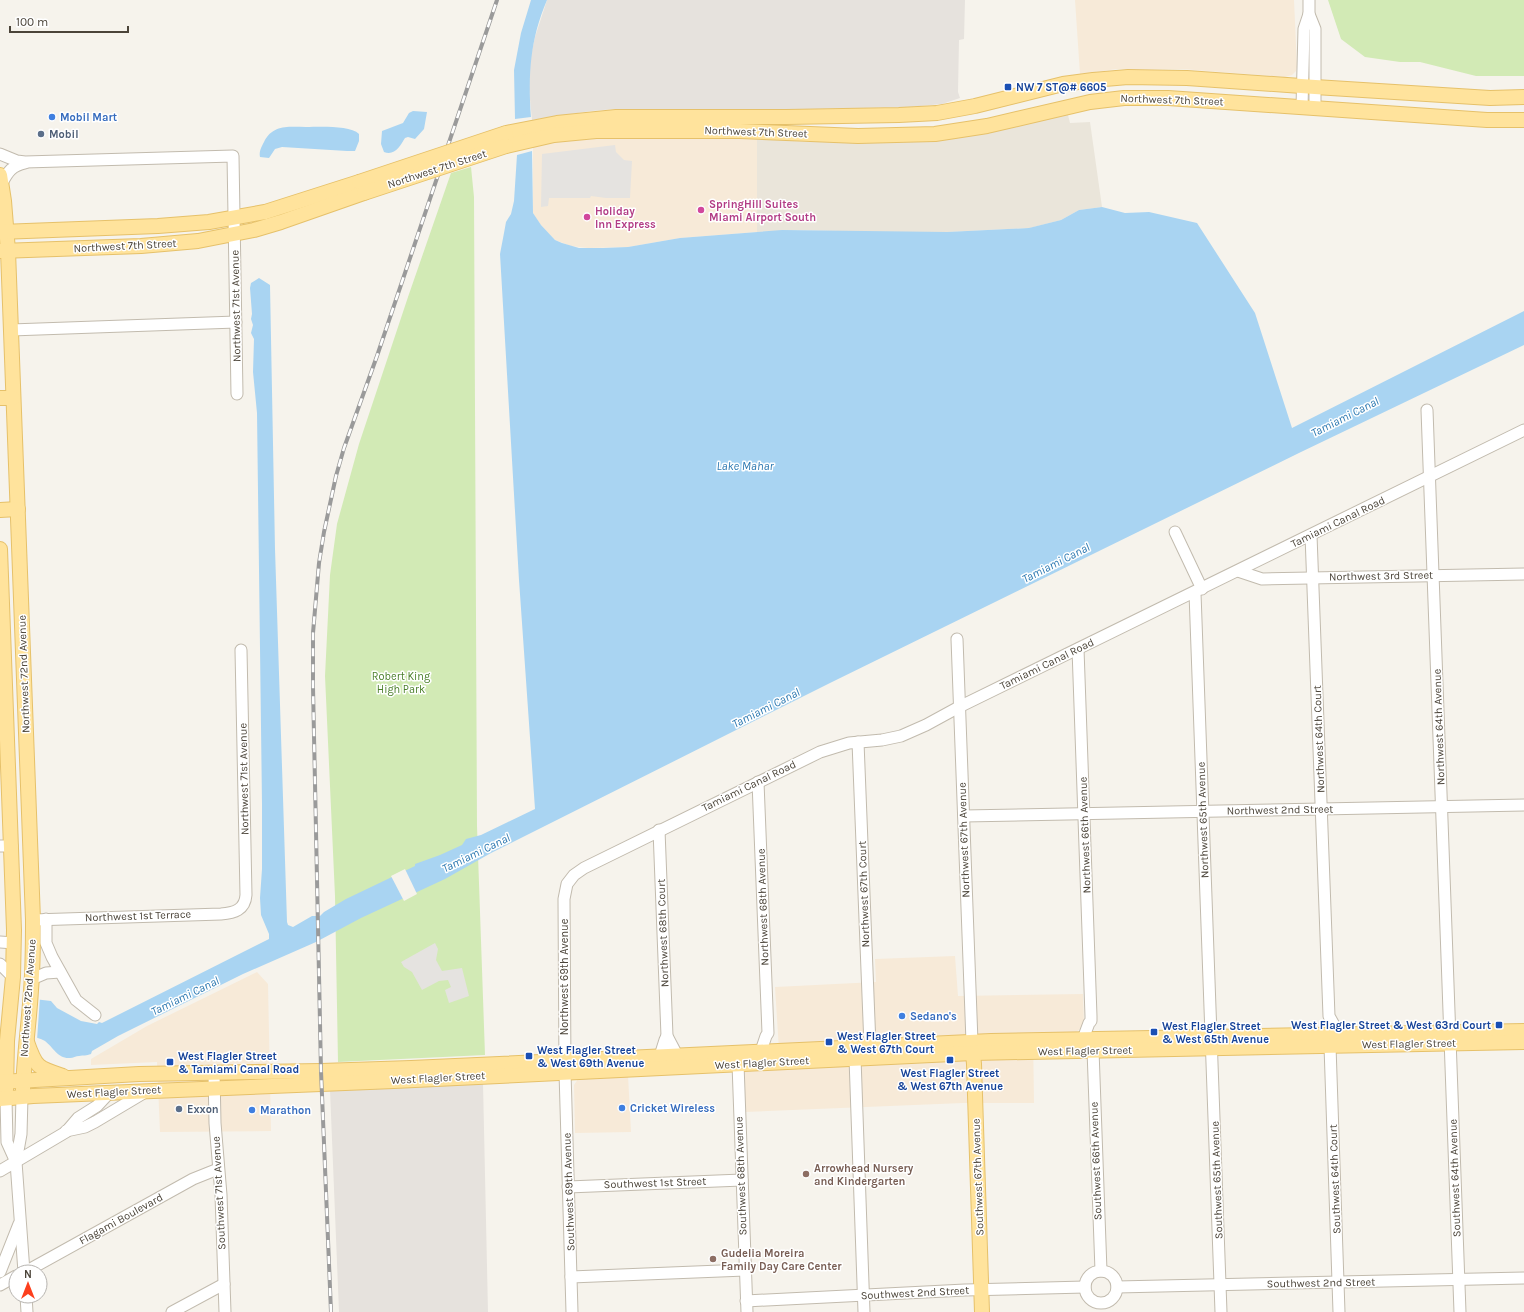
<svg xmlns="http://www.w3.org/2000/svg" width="1524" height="1312" font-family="Karla,sans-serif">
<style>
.residential{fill:#eae5da}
.commercial{fill:#f7ead8}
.industrial{fill:#e6e2dd}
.green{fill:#d2eab5}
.parking{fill:#e5e3e0}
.water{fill:#a9d4f2}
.pier{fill:#f6f3ec}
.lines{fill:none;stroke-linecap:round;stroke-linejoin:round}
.minor-casing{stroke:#c2bbae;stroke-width:13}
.major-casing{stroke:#e6c16a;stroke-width:16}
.minor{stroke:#fff;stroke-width:11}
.major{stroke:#ffe39c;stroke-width:14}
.rail-casing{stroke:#9a9a9a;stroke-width:4}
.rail{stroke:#fff;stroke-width:2.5;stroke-dasharray:8;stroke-linecap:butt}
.major-bridge-casing{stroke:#e6c16a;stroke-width:16;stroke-linecap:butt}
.major-bridge{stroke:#ffe39c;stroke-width:14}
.transit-dot{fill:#1a4fb4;stroke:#fff;stroke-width:1.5}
.shop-dot{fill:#3f7fe0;stroke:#fff;stroke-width:1.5}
.service-dot{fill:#5c6f8a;stroke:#fff;stroke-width:1.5}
.hotel-dot{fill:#d1479c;stroke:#fff;stroke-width:1.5}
.education-dot{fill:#8d6e63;stroke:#fff;stroke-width:1.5}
.labels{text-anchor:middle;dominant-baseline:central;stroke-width:3;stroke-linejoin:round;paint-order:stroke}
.transit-label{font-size:11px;font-weight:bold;fill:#164399;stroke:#fff;text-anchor:start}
.street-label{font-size:11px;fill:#4b4439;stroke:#fff}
.shop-label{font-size:11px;font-weight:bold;fill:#366cbe;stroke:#fff;text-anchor:start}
.service-label{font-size:11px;font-weight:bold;fill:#4e5e75;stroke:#fff;text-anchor:start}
.hotel-label{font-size:11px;font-weight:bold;fill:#b23c85;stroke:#fff;text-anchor:start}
.park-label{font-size:11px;fill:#4a7f2a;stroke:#fff}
.education-label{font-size:11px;font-weight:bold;fill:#785e54;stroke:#fff;text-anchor:start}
.water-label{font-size:12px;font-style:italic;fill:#2e7ab2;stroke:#fff}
</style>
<rect width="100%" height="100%" fill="#f6f3ec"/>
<polygon class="residential" points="1067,111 1070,123 1090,122 1102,207 1079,210 1061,220 1030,228 947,232 875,232 801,230 757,232 757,139 811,142 849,141"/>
<g class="commercial">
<polygon points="1075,0 1294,0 1297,67 1296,71 1292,75 1285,77 1182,69 1117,69 1080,74"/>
<polygon points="741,136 757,139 757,232 680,238 628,247 588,248 571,246 555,240 541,225 533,213 533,145 590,137"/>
<polygon points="955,956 958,996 1083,994 1084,1023 1082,1028 1076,1032 1033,1034 1034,1103 963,1103 744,1112 743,1073 745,1069 780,1066 775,987 876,982 875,959"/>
<polygon points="257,972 268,984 271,1131 160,1132 157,1062 91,1065 91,1059 147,1026"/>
<polygon points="628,1075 631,1132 575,1133 574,1085 578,1079"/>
</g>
<g class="industrial">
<polygon points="547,0 965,0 964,39 959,40 958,92 960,98 942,104 910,107 769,110 615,109 591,111 532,120 529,89 530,60 535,37"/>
<polygon points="483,1083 488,1312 339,1312 330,1090"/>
</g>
<g class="green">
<polygon points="1328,0 1524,0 1524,76 1476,76 1420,62 1400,62 1365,57 1341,39"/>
<polygon points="471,167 474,197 477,826 485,1055 338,1062 335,896 325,676 330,575 337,524 359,444 408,297 451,173"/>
</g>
<g class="parking">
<polygon points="615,145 616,152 624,160 632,161 630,198 606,198 591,196 590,198 549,198 548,206 541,207 542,154"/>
<polygon points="435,943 438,949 436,960 442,971 462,968 469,996 449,1003 445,990 451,987 448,980 439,981 422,990 412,972 404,967 401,962"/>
</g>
<g class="water">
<path d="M531,0h16c-17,40 -19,74 -16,117l-16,2 -1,-49 7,-37z"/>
<path d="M413,111l14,1 -3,17 -9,10 -7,-2 -3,1c-5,8 -10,18 -21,14l-3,-8 1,-13 21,-8 6,-10z"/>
<path d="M306,127c13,0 44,-2 53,7v7l-4,10h-8l-65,-4 -7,2 -6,9 -9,-1c-1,-6 1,-9 4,-15 9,-18 25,-15 42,-15z"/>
<path d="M532,151l1,62 8,12 14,15 7,3 17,5h24l25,-1 52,-9 102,-8 165,2 82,-4 32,-8 18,-10 23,-3 23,6 24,-1 48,11 58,90 37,115 232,-117v34l-223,107 -471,231 -339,170 -46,26 -84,39 -45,24 -73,32 -125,62 -26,15 -1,3c-5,2 -7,1 -12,2 -3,0 -6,2 -9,2 -12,1 -17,-11 -25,-17 -9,-5 -21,-6 -31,-8l-14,-38 51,6 6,7 24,13 16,3 2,-2 3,1 167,-84v-5l-8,-19 -1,-17 2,-29v-65l-5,-391 -4,-41 1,-33 -3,-6 2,-8 -2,-6 1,-5 -2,-26 1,-5 8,-5 11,7 5,264 12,373 1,3 5,2 19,-11h8l4,-4 22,-13 69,-33v-2l25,-9 22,-10 4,-6 15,-4 54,-26 -16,-229 -19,-326 4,-21 2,-11 5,-8 3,-13 3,-46z"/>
</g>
<g class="pier">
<polygon points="405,869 417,894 404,901 391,876"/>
<polygon points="0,993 40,997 37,1040 14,1035 0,1037"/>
</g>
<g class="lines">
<defs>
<g id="minor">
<polyline points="1309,0 1309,14 1315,29 1315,108"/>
<polyline points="1302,107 1304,29 1309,14"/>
<polyline points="0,154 17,161 25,162 233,156 237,394"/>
<path d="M2,183c6,-12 10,-17 23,-20"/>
<polyline points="11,330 236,322"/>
<polyline points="1427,410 1460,1312"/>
<polyline points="1175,532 1202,589"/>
<polyline points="1311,535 1329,1016 1339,1034"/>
<polyline points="1238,571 1262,579 1524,574"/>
<polyline points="1195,593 1221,1312"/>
<polyline points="957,639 972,1042"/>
<polyline points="1078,649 1091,1016 1091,1021 1089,1023 1083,1039"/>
<polyline points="858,742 870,1046"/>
<polyline points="758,782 768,1033 766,1036 761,1051"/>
<polyline points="964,816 1524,805"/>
<polyline points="659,830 667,1036 677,1055"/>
<polyline points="0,846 12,846"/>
<polyline points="46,919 46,943 52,957 76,1000 95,1015"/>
<path d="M33,920l188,-6c13,-1 24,-4 25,-19l-5,-245"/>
<polyline points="0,942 14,943"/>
<polyline points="0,964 13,977"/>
<polyline points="32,979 46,973 60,972"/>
<polyline points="1330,1046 1339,1312"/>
<polyline points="1093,1050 1101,1271"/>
<polyline points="660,1056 665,1040 667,1036"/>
<polyline points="855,1058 864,1312"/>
<polyline points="738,1064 747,1312"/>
<polyline points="214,1073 215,1123 221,1195 225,1312"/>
<polyline points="6,1099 7,1142 16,1162 24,1272"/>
<polyline points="66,1131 85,1127 95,1122 147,1091"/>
<polyline points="16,1162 21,1134 22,1097"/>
<polyline points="0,1171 66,1132 78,1118 97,1106 110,1092"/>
<polyline points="568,1187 742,1180"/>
<circle cx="1101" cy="1287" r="16"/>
<polyline points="0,1272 19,1224"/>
<polyline points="25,1272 193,1179 218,1169"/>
<polyline points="571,1277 745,1270"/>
<polyline points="0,1285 16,1276"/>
<polyline points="1117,1287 1524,1278"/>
<polyline points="26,1296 27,1312"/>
<polyline points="746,1301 965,1290 1085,1287"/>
<polyline points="172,1312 224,1284"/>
<polyline points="572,1312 565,1072 564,899 567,884 574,875 584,868 820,752 849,743 882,740 901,736 926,725 959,707 1524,430"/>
</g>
<g id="major">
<polyline points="506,133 557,123 616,117 786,117 899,115 937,113 975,106 1063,84 1093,80 1128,77 1187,78 1315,87 1490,98 1524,97"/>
<polyline points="506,146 554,135 596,131 740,131 858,136 935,134 987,126 1090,102 1124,98 1168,98 1487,120 1524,120"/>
<path d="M0,175l4,26 4,50 25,669c0,23 0,47 -2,70 -2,34 -7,67 -8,100"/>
<polyline points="0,232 158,226 209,222 265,212 359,182"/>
<polyline points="0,251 141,246 198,241 254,230 281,222 364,193"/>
<polyline points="0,398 13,398"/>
<polyline points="0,510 18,509"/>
<polyline points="0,549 14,930 13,977 7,1041 6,1090"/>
<path d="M27,1042c9,26 11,26 36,34"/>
<polyline points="972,1044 974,1064 982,1312"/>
<polyline points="0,1082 139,1074 321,1071 411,1068 991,1041 1524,1031"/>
<polyline points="0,1099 33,1096 394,1081 973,1053 1524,1042"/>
</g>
</defs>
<use href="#minor" class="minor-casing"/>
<use href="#major" class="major-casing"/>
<use href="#minor" class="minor"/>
<use href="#major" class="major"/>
<defs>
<polyline id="rail" points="331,1312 321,1071 313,687 313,633 319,563 324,532 336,476 344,448 377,356 497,0"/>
</defs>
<use href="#rail" class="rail-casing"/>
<use href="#rail" class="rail"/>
<defs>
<g id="major-bridge">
<polyline points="359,182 506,133"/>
<polyline points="364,193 506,146"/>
</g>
</defs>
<use href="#major-bridge" class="major-bridge-casing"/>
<use href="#major-bridge" class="major-bridge"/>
</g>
<g class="transit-dot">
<rect x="1004" y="83" width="8" height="8" rx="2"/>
<rect x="1495" y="1021" width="8" height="8" rx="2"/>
<rect x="1150" y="1028" width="8" height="8" rx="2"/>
<rect x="825" y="1038" width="8" height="8" rx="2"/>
<rect x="525" y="1052" width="8" height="8" rx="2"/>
<rect x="946" y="1056" width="8" height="8" rx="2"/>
<rect x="166" y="1058" width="8" height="8" rx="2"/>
</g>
<g class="shop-dot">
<circle cx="52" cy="117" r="4"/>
<circle cx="902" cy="1016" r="4"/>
<circle cx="622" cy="1108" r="4"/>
<circle cx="252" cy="1110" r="4"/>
</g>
<g class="service-dot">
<circle cx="41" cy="134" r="4"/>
<circle cx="179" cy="1109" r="4"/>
</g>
<g class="hotel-dot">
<circle cx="701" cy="210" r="4"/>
<circle cx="587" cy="217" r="4"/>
</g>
<g class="education-dot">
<circle cx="806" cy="1174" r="4"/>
<circle cx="713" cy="1259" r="4"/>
</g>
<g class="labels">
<g class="transit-label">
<text x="1016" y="87">NW 7 ST@# 6605</text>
<text x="1491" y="1025" text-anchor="end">West Flagler Street &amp; West 63rd Court</text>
<text x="1162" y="1026">West Flagler Street<tspan x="1162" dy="13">&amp; West 65th Avenue</tspan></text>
<text x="837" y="1036">West Flagler Street<tspan x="837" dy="13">&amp; West 67th Court</tspan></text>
<text x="537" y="1050">West Flagler Street<tspan x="537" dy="13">&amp; West 69th Avenue</tspan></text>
<text x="178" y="1056">West Flagler Street<tspan x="178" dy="13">&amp; Tamiami Canal Road</tspan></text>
<text x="950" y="1073" text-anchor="middle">West Flagler Street<tspan x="950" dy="13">&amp; West 67th Avenue</tspan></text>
</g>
<g class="street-label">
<text transform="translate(1172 100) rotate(2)">Northwest 7th Street</text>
<text transform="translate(756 132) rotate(2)">Northwest 7th Street</text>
<text transform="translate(437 169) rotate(-18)">Northwest 7th Street</text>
<text transform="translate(125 246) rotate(-3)">Northwest 7th Street</text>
<text transform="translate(236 306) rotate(-91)">Northwest 71st Avenue</text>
<text transform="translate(1338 522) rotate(-26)">Tamiami Canal Road</text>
<text transform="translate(1381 576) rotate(-1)">Northwest 3rd Street</text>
<text transform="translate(1047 664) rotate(-26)">Tamiami Canal Road</text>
<text transform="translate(24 674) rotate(-92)">Northwest 72nd Avenue</text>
<text transform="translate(1439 727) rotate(-92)">Northwest 64th Avenue</text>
<text transform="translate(1319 739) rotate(-92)">Northwest 64th Court</text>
<text transform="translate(244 779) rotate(-91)">Northwest 71st Avenue</text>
<text transform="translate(749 786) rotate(-26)">Tamiami Canal Road</text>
<text transform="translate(1280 810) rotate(-1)">Northwest 2nd Street</text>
<text transform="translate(1203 820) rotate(-92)">Northwest 65th Avenue</text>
<text transform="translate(1085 835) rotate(-92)">Northwest 66th Avenue</text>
<text transform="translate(964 840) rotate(-92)">Northwest 67th Avenue</text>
<text transform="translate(864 894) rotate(-92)">Northwest 67th Court</text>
<text transform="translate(763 907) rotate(-92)">Northwest 68th Avenue</text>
<text transform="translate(138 916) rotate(-2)">Northwest 1st Terrace</text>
<text transform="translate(663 933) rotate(-92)">Northwest 68th Court</text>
<text transform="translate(564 977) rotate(-90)">Northwest 69th Avenue</text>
<text transform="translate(28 998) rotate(-86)">Northwest 72nd Avenue</text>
<text transform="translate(1409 1044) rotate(-1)">West Flagler Street</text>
<text transform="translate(1085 1051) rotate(-1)">West Flagler Street</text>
<text transform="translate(762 1063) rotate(-3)">West Flagler Street</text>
<text transform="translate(438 1078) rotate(-3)">West Flagler Street</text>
<text transform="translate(114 1092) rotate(-3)">West Flagler Street</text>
<text transform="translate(1096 1161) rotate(-92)">Southwest 66th Avenue</text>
<text transform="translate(741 1176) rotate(-92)">Southwest 68th Avenue</text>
<text transform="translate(978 1177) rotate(-92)">Southwest 67th Avenue</text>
<text transform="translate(1455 1178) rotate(-92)">Southwest 64th Avenue</text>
<text transform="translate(1335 1179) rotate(-92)">Southwest 64th Court</text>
<text transform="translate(1217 1180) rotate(-92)">Southwest 65th Avenue</text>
<text transform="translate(655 1183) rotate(-2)">Southwest 1st Street</text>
<text transform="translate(569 1192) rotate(-92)">Southwest 69th Avenue</text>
<text transform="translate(219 1193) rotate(-93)">Southwest 71st Avenue</text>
<text transform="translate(121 1219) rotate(-29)">Flagami Boulevard</text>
<text transform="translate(1321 1283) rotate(-1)">Southwest 2nd Street</text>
<text transform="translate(915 1293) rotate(-3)">Southwest 2nd Street</text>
</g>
<g class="shop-label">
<text x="60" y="117">Mobil Mart</text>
<text x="910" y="1016">Sedano's</text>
<text x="630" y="1108">Cricket Wireless</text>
<text x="260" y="1110">Marathon</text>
</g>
<g class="service-label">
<text x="49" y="134">Mobil</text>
<text x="187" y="1109">Exxon</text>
</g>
<g class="hotel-label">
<text x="709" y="204">SpringHill Suites<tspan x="709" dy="13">Miami Airport South</tspan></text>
<text x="595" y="211">Holiday<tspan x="595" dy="13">Inn Express</tspan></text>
</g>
<g class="park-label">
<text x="401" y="676">Robert King<tspan x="401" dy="13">High Park</tspan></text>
</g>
<g class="education-label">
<text x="814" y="1168">Arrowhead Nursery<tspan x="814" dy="13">and Kindergarten</tspan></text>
<text x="721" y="1253">Gudelia Moreira<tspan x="721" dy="13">Family Day Care Center</tspan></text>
</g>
<g class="water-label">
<text transform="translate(1345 417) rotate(-27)">Tamiami Canal</text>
<text x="745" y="466">Lake Mahar</text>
<text transform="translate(1056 563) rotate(-27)">Tamiami Canal</text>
<text transform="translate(766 708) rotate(-27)">Tamiami Canal</text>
<text transform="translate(476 853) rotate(-26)">Tamiami Canal</text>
<text transform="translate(185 996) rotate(-26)">Tamiami Canal</text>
</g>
</g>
<g transform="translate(28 1284)"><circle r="19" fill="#ffffff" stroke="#b7b4b0"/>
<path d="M0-3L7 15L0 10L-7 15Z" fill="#fc3f1d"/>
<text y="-6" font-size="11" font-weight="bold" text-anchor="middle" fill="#4b4439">N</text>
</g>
<path d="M10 26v6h118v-6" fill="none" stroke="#4b4439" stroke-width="2"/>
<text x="16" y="26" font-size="12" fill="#4b4439" stroke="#ffffff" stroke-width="3" paint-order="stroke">100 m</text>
</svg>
